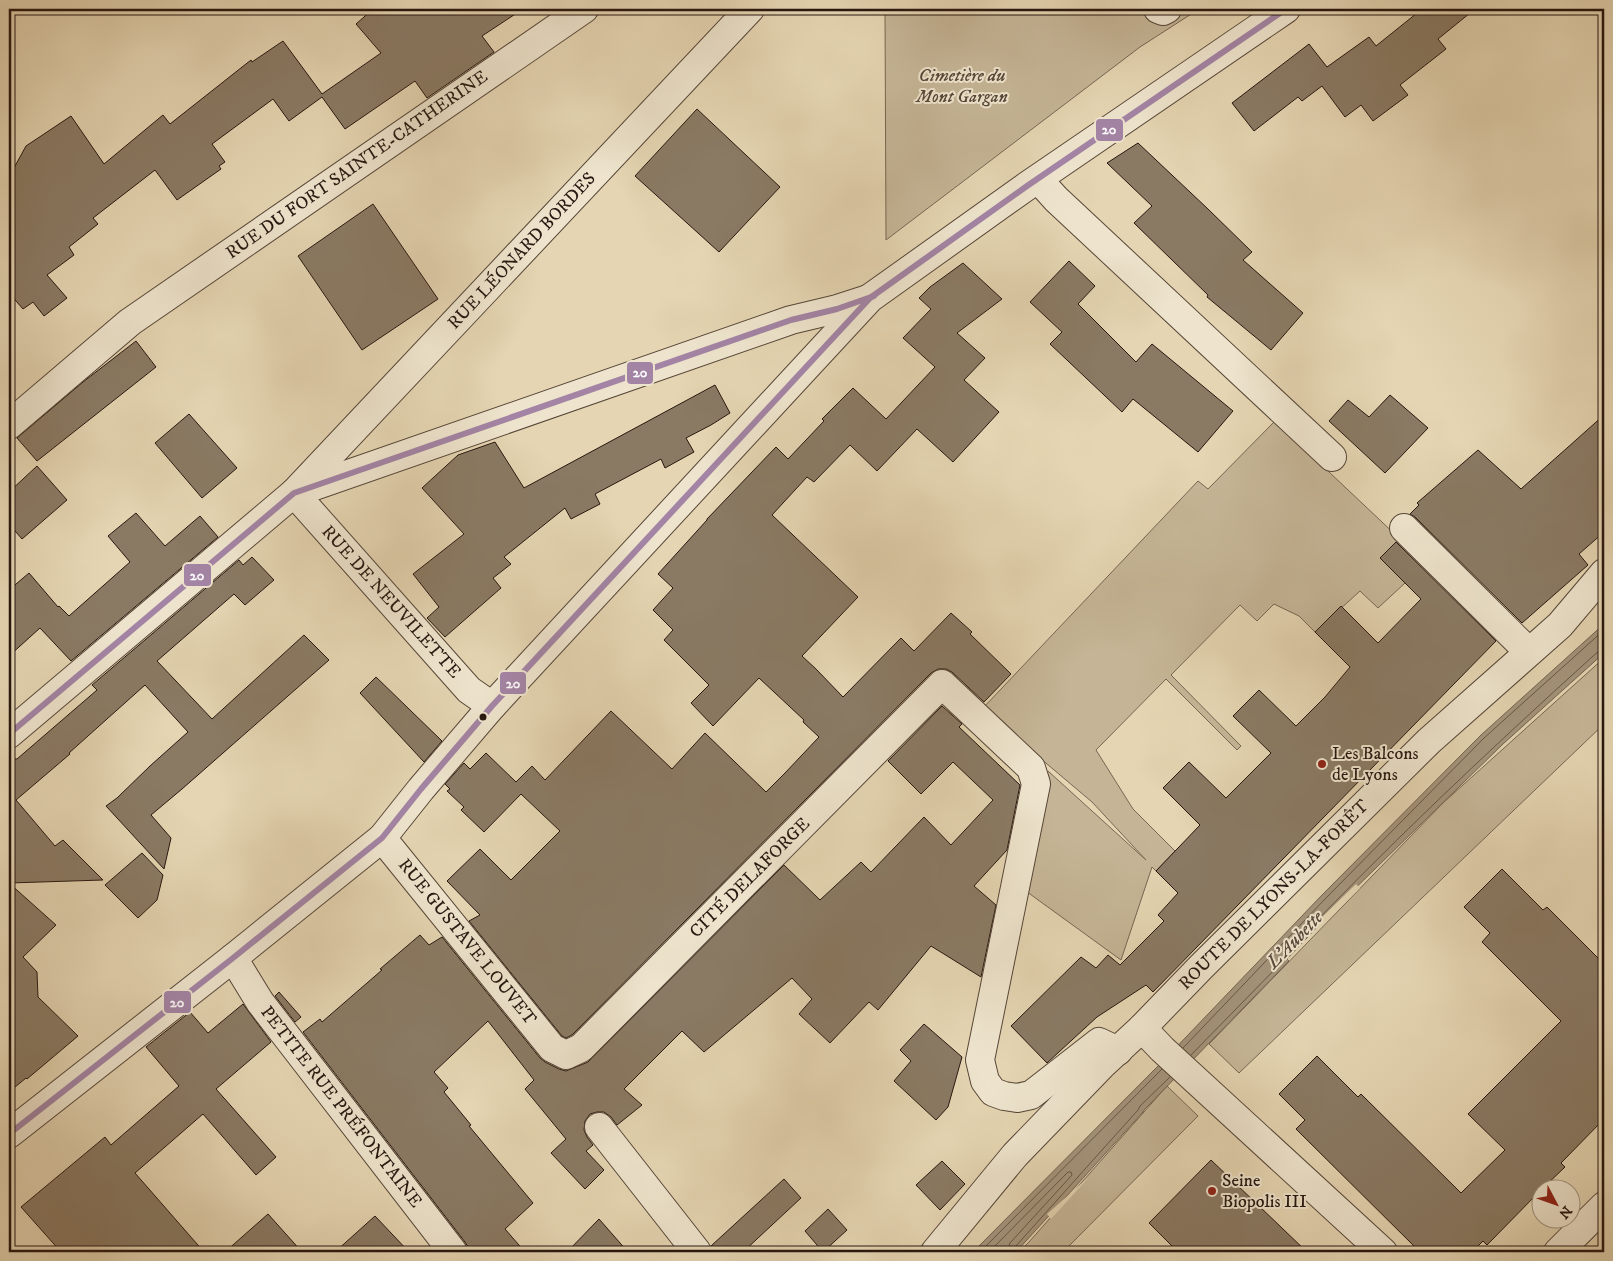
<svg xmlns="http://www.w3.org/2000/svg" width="1613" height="1261" font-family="'IM FELL DW Pica',serif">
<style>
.green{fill:#c5b596;stroke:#766653}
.water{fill:#a4947b;stroke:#726250}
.pier{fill:#e5d5b2}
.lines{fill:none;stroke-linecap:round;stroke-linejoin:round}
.shore{stroke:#665646;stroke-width:1}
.building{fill:#8a7a64;stroke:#271710}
.minor-casing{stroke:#564638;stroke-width:30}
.minor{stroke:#eee4cd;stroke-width:28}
.bus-1-casing{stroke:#eee4cd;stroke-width:10}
.bus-1{stroke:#a384a5;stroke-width:6}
.bus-dot{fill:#271710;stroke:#eee4cd;stroke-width:2}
.poi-dot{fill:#8f2418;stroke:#eee4cd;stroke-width:2}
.labels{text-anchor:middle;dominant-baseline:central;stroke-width:4;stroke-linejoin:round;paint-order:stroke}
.park-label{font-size:18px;font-style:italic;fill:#564638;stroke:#eee4cd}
.street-label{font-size:18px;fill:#271710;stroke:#eee4cd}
.poi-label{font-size:18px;fill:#271710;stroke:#eee4cd;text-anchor:start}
.water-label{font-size:19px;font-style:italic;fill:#59493b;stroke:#eee4cd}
.line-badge{stroke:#eee4cd;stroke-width:2}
.badge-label{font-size:14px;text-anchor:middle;font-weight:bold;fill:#fff}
</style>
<rect width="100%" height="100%" fill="#e5d5b2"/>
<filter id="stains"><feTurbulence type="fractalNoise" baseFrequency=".004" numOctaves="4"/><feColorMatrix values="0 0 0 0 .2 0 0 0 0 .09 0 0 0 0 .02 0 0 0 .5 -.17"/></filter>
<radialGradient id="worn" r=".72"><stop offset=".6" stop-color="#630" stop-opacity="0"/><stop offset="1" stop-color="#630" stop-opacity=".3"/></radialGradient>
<g class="green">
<polygon points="885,9 1199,9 1140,47 886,240"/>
<polygon points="1275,421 1400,539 1380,558 1405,583 1378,608 1360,591 1315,632 1299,616 1274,604 1257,621 1240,605 1171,675 1241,746 1237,750 1166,679 1096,750 1133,809 1175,851 1156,871 1152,867 1121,960 1023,889 1048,771 1146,860 1092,802 1047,764 984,707 1198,481 1208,489"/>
<polygon points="1604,658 1604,724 1239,1073 1209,1044 1443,803"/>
<polygon points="1167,1086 1198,1116 1063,1252 1019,1252 1029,1242"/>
</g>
<polygon class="water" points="1604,624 1604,653 1503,744 1335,908 1287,959 1289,961 1144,1110 1143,1112 1016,1252 973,1252 1165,1059 1322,895 1481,735"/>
<g class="pier">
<polygon points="1356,884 1360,888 1319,929 1315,924"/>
<polygon points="1090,1176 1051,1219 1047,1214"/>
</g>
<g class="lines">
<g class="shore">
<polyline points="1183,1048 1325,899 1484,738 1604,630"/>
<path d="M1191,1055l91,-93 2,-7c98,-104 202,-202 308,-298l8,-7h4"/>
<polyline points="980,1252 1162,1069"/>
<polyline points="989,1252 1068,1172 1071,1172 1072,1175 1010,1243 1007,1252"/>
<polyline points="1013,1252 1015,1247 1138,1110 1140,1106 1170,1077"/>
</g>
</g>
<g class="building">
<polygon points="373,9 523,9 482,36 494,52 427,98 415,81 345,129 322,97 289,121 273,99 212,144 225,162 219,166 221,169 177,200 155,170 93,218 98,224 69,247 74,255 47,275 67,298 44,316 33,302 23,309 9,293 9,177 26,146 71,116 104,164 163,115 170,124 251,60 252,62 283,41 322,94 381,53 356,24"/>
<polygon points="1422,9 1475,9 1438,39 1446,49 1400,85 1408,95 1373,121 1361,105 1345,117 1322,86 1302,101 1298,97 1254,131 1232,103 1309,44 1327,67 1369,37 1376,46"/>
<polygon points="697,109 780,187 719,252 635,176"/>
<polygon points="1138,143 1208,209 1252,252 1243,260 1303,313 1271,350 1207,297 1208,295 1134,223 1152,206 1107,163"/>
<polygon points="373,204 438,299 362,350 298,256"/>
<polygon points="1069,261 1095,286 1078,304 1136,362 1152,344 1233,411 1198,452 1133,399 1122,412 1050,344 1062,332 1030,302"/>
<polygon points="963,263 1002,299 957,333 985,358 964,380 999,412 953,462 917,429 877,471 850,445 814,482 807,477 772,515 858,597 802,656 816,669 843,697 901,638 914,651 951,613 972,632 970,634 1011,674 984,702 952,672 946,669 938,669 931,673 572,1035 566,1038 562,1036 469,921 480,915 447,881 480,849 511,880 560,831 521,794 484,832 461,810 464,807 447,791 450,789 445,784 464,763 470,769 486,753 516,782 532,766 545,780 611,711 672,769 705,733 766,792 785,773 819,737 803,722 804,720 759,678 713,726 691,703 709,685 664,640 673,630 653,610 673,588 658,574 707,520 707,519 776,447 788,459 824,421 822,419 853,388 886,419 935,367 903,338 931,309 919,298 930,287"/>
<polygon points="136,341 156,367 37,461 17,438 83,382"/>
<polygon points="715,385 730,413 711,425 686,438 694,452 665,468 661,459 595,494 600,504 571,519 565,508 504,557 511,564 493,578 501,588 445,637 427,618 439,607 413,574 464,534 422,488 458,455 495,442 524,488"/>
<polygon points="1390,395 1428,428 1385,473 1329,421 1348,400 1369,417"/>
<polygon points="189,414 237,468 202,498 155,443"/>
<polygon points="1604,415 1604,532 1579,554 1588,565 1522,623 1415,517 1410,514 1419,505 1417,503 1478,450 1521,489"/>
<polygon points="37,466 67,500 22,539 9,524 9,492"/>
<polygon points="136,513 165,546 200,516 218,537 71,661 40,628 9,656 9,590 29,573 58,607 59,606 69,616 130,562 108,536"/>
<polygon points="1396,542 1496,641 1153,992 1146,985 1097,1017 1047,1063 1011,1026 1081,957 1096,968 1108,955 1120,965 1164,921 1158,915 1178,893 1156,871 1200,825 1163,788 1189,762 1226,798 1271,753 1233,716 1259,690 1296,726 1325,697 1350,667 1315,632 1341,606 1378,643 1421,599 1380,558"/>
<polygon points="252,557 274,580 245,605 234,594 157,661 212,719 304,635 329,660 182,789 151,815 171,838 164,869 106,806 117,798 150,766 188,732 145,685 69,753 70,754 16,800 55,846 63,840 103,880 9,883 56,925 23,957 37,972 38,997 78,1036 27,1079 26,1078 9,1092 9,759 17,759 97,690 92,685 239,560 243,565"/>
<polygon points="376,677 442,741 424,762 360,693"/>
<polygon points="942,706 962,724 959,727 1020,785 1007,850 974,886 996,905 981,977 931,946 878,1010 869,1002 830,1043 799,1014 812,999 792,978 704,1052 682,1031 624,1089 642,1105 617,1125 611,1117 604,1112 597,1112 590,1114 585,1121 584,1130 587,1137 593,1145 586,1151 604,1170 585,1189 551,1153 566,1139 525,1089 534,1080 488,1021 434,1072 448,1088 444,1092 471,1125 469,1126 533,1203 505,1229 525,1252 471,1252 465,1242 303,1032 320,1019 322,1022 382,970 380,969 420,935 429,945 442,937 540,1058 545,1062 559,1069 566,1071 588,1062 784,865 820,900 861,862 871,872 924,817 951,845 993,800 953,762 921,794 888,761"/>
<polygon points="142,853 163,875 157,900 138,918 105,885"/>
<polygon points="1502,869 1543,910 1547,907 1604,964 1604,1119 1561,1163 1565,1167 1543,1188 1540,1188 1540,1191 1487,1245 1483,1241 1472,1252 1420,1252 1296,1129 1305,1120 1279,1094 1317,1056 1358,1097 1361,1094 1461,1193 1505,1150 1468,1114 1561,1021 1482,942 1490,933 1464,907"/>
<polygon points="279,992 301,1017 295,1022 275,996"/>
<polygon points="243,1004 271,1042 216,1089 276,1157 256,1175 203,1114 135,1173 204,1252 61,1252 21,1207 105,1137 111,1145 179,1086 146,1047 190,1012 208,1033"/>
<polygon points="924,1024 962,1057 948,1107 936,1120 894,1081 911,1061 900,1050"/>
<polygon points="1211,1160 1307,1252 1178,1252 1149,1223"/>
<polygon points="942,1161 965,1184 940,1210 916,1185"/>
<polygon points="784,1179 801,1198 743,1252 712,1252 711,1246"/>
<polygon points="828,1209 847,1230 823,1252 805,1231"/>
<polygon points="268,1214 302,1252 225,1252"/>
<polygon points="375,1216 409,1252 335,1252"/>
<polygon points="599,1219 628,1252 567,1252"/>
</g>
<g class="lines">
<defs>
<g id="minor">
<polyline points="1158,9 1163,11 1167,9"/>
<polyline points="1038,179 1056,199 1332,457"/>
<polyline points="9,425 130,322 584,9"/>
<polyline points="1404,528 1529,652"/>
<polyline points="492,706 469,690 294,493 750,9"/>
<polyline points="9,734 294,493 791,320 837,309 868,299"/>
<polyline points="382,838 552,1048 566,1055 581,1048 942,684 1031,768 1036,784 980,1060 985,1081 993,1092 1004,1096 1017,1098 1031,1095 1099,1042 1118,1051"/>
<polyline points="233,958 260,1002 453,1252"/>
<polyline points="1142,1028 1162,1049 1383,1252"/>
<polyline points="599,1127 697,1252"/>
<polyline points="9,1134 233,958 382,838 421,789 492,706 870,298 1027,186 1286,9"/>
<polyline points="935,1252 1015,1155 1102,1065 1142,1028 1201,967 1429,741 1560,625 1604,573"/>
<polyline points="1558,1252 1604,1206"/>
</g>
</defs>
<use href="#minor" class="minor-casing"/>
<use href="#minor" class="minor"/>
<defs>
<g id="bus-1">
<polyline points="9,734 294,493 791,320 837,309 874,296"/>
<polyline points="9,1134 233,958 382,838 421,789 492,706 870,298 1027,186 1286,9"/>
</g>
</defs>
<use href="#bus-1" class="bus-1-casing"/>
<use href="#bus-1" class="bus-1"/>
</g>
<circle class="bus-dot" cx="483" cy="717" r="4.5"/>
<g class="poi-dot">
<circle cx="1322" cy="764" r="5"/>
<circle cx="1212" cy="1191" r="5"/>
</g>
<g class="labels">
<g class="park-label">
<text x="962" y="76">Cimetière du<tspan x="962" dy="21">Mont Gargan</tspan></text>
</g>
<g class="street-label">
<text transform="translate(357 165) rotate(-35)">RUE DU FORT SAINTE-CATHERINE</text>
<text transform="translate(522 251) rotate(-47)">RUE LÉONARD BORDES</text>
<text transform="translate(391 602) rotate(48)">RUE DE NEUVILETTE</text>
<text transform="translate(750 878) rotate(-45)">CITÉ DELAFORGE</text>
<text transform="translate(1274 895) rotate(-45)">ROUTE DE LYONS-LA-FORÊT</text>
<text transform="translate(467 942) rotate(51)">RUE GUSTAVE LOUVET</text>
<text transform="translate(341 1107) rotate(52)">PETITE RUE PRÉFONTAINE</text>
</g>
<g class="poi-label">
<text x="1332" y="754">Les Balcons<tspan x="1332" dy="21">de Lyons</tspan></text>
<text x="1222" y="1181">Seine<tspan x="1222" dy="21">Biopolis III</tspan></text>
</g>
<g class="water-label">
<text transform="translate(1295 940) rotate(-46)">L'Aubette</text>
</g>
</g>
<g class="line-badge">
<rect x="1095" y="118" width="29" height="24" rx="5" fill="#a384a5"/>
<rect x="626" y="361" width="28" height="24" rx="5" fill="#a384a5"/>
<rect x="183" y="563" width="29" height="24" rx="5" fill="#a384a5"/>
<rect x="499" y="671" width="28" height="24" rx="5" fill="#a384a5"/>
<rect x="163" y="990" width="29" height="24" rx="5" fill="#a384a5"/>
</g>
<g class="badge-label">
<text x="1109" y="134">20</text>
<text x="640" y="377">20</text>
<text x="197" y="580">20</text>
<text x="513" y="688">20</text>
<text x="177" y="1007">20</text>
</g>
<rect width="1613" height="1261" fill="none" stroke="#e5d5b2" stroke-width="30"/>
<rect x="10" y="10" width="1593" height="1241" fill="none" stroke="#271710" stroke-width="2.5"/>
<rect x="15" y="15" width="1583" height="1231" fill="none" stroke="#271710"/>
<g transform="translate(1556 1204) rotate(131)"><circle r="24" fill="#eee4cd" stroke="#9e9281"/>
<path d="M0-4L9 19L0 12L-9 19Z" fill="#8f2418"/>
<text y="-8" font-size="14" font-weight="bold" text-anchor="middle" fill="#271710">N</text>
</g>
<rect width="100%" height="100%" filter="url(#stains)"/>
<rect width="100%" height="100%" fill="url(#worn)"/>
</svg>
